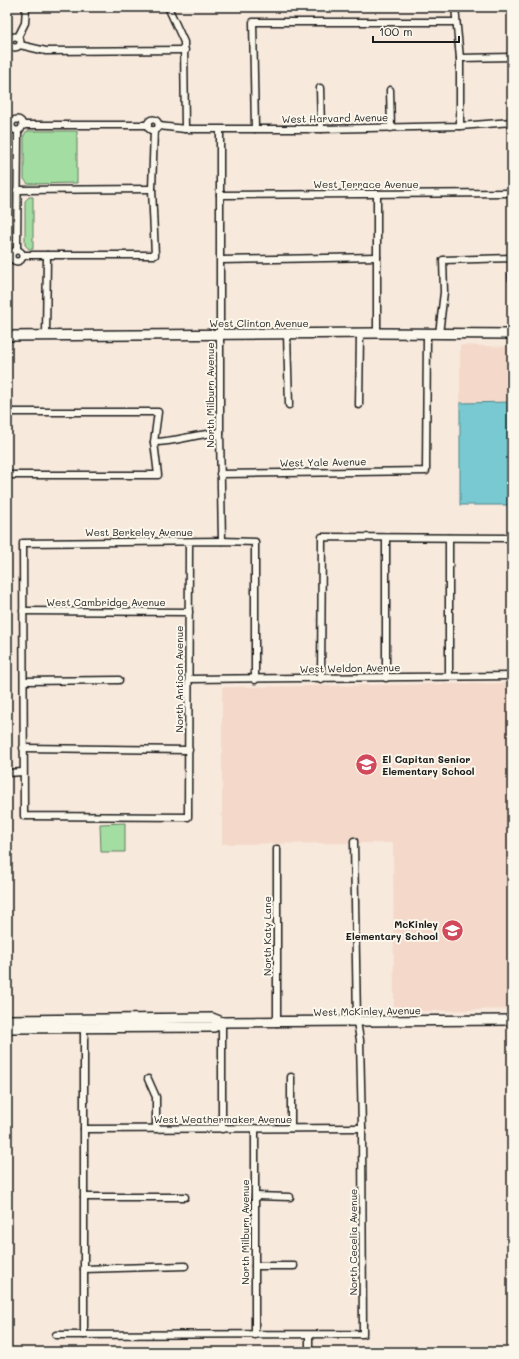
<svg xmlns="http://www.w3.org/2000/svg" width="519" height="1359" font-family="Mali,sans-serif">
<style>
.built{fill:#f4d9ca}
.green{fill:#a4dda2;stroke:#607c5f}
.water{fill:#78c9d1;stroke:#538489}
.lines{fill:none;stroke-linecap:round;stroke-linejoin:round}
.street-casing{stroke:#1c1c1c;stroke-width:9}
.secondary-casing{stroke:#1c1c1c;stroke-width:12}
.street{stroke:#fbf7ec;stroke-width:6}
.secondary{stroke:#fbf7ec;stroke-width:9}
.labels{text-anchor:middle;dominant-baseline:central;stroke-width:4;stroke-linejoin:round;paint-order:stroke}
.street-label{font-size:10px;fill:#1c1c1c;stroke:#fbf7ec}
.poi-label{font-size:10px;font-weight:bold;fill:#1c1c1c;stroke:#fbf7ec;text-anchor:start}
</style>
<rect width="100%" height="100%" fill="#f8e9dd"/>
<filter id="ink" filterUnits="userSpaceOnUse"><feTurbulence type="fractalNoise" baseFrequency=".025" numOctaves="2"/><feDisplacementMap in="SourceGraphic" scale="8" xChannelSelector="R" yChannelSelector="G"/><feConvolveMatrix kernelMatrix="1 2 1 2 8 2 1 2 1" color-interpolation-filters="sRGB"/></filter>
<g filter="url(#ink)">
<g class="built">
<polygon points="460,345 512,347 512,402 460,403"/>
<polygon points="512,683 512,1009 394,1012 393,843 222,844 222,687"/>
</g>
<g class="green">
<polygon points="27,131 77,131 77,183 28,184 24,179 24,135"/>
<polygon points="29,197 33,197 33,249 29,249 25,245 25,201"/>
<polygon points="125,823 125,852 101,852 100,824"/>
</g>
<polygon class="water" points="512,402 512,505 460,505 460,403"/>
<g class="lines">
<defs>
<g id="street">
<polyline points="168,7 184,42 185,129"/>
<polyline points="455,7 460,58 460,126"/>
<circle cx="15" cy="42" r="5.5"/>
<polyline points="18,37 25,23 26,7"/>
<polyline points="20,45 46,51 185,50"/>
<polyline points="460,58 512,57"/>
<polyline points="320,88 321,129"/>
<polyline points="390,90 391,128"/>
<circle cx="17" cy="125" r="5.5"/>
<circle cx="153" cy="125" r="5.5"/>
<polyline points="23,125 148,125"/>
<polyline points="159,126 185,129 321,129 460,126 512,122"/>
<polyline points="255,129 253,22 456,22"/>
<polyline points="220,130 220,433 222,541"/>
<polyline points="17,190 152,189"/>
<polyline points="377,194 377,333"/>
<polyline points="220,195 512,193"/>
<polyline points="17,250 18,131"/>
<circle cx="17" cy="256" r="5.5"/>
<polyline points="23,255 155,255 152,189 154,130"/>
<polyline points="221,260 377,257"/>
<polyline points="287,334 289,405"/>
<polyline points="439,334 444,292 443,260 512,258 512,279"/>
<polyline points="46,336 47,255"/>
<polyline points="359,405 360,334"/>
<polyline points="7,412 158,412 154,442 158,475 7,475"/>
<path d="M154,442c23,0 43,-9 66,-9"/>
<polyline points="220,474 426,471 427,335"/>
<polyline points="386,538 386,678"/>
<polyline points="449,538 449,676"/>
<polyline points="189,542 188,817 24,816 23,543 222,541 255,542 255,680"/>
<polyline points="23,611 189,612"/>
<polyline points="189,679 512,676"/>
<polyline points="321,679 322,537 512,538"/>
<polyline points="24,681 119,680"/>
<polyline points="23,748 189,750"/>
<polyline points="7,773 23,772"/>
<polyline points="222,1022 222,1129"/>
<polyline points="277,1023 277,849"/>
<polyline points="84,1028 84,1335"/>
<polyline points="291,1077 291,1128"/>
<polyline points="148,1079 156,1097 156,1129"/>
<polyline points="84,1129 362,1128"/>
<polyline points="255,1129 255,1335"/>
<polyline points="255,1196 290,1197"/>
<polyline points="84,1197 185,1197"/>
<polyline points="255,1266 294,1266"/>
<polyline points="84,1269 185,1266"/>
<polyline points="56,1335 363,1334 362,1128 360,1040 357,1022 354,841"/>
<polyline points="309,1335 309,1352"/>
</g>
<g id="secondary">
<polyline points="7,336 377,333 512,334"/>
<polyline points="7,1020 212,1018 222,1022 512,1020"/>
<polyline points="7,1028 214,1027 222,1022"/>
</g>
</defs>
<use href="#street" class="street-casing"/>
<use href="#secondary" class="secondary-casing"/>
<use href="#street" class="street"/>
<use href="#secondary" class="secondary"/>
</g>
</g>
<defs>
<symbol id="school-disc" viewBox="-11 -11 22 22"><circle r="9.5" fill="#d1495b" stroke="#fbf7ec"/><path d="M0-5L7-2L0 1L-7-2ZM-4 1L0 2.5L4 1V4Q0 6-4 4Z" fill="#fff"/></symbol>
</defs>
<g fill-rule="evenodd">
<use href="#school-disc" x="354" y="752" width="25" height="25"/>
<use href="#school-disc" x="440" y="918" width="25" height="25"/>
</g>
<g class="labels">
<g class="street-label">
<text transform="translate(335 118) rotate(-1)">West Harvard Avenue</text>
<text x="366" y="184">West Terrace Avenue</text>
<text x="259" y="323">West Clinton Avenue</text>
<text transform="translate(210 395) rotate(-90)">North Milburn Avenue</text>
<text transform="translate(323 462) rotate(-1)">West Yale Avenue</text>
<text x="139" y="532">West Berkeley Avenue</text>
<text x="106" y="602">West Cambridge Avenue</text>
<text transform="translate(350 668) rotate(-1)">West Weldon Avenue</text>
<text transform="translate(179 679) rotate(-90)">North Antioch Avenue</text>
<text transform="translate(267 936) rotate(-90)">North Katy Lane</text>
<text transform="translate(367 1011) rotate(-1)">West McKinley Avenue</text>
<text x="223" y="1119">West Weathermaker Avenue</text>
<text transform="translate(245 1232) rotate(-90)">North Milburn Avenue</text>
<text transform="translate(353 1242) rotate(-90)">North Cecelia Avenue</text>
</g>
<g class="poi-label">
<text x="382" y="759">El Capitan Senior<tspan x="382" dy="12">Elementary School</tspan></text>
<text x="438" y="924" text-anchor="end">McKinley<tspan x="438" dy="12">Elementary School</tspan></text>
</g>
</g>
<rect width="519" height="1359" fill="none" stroke="#fbf7ec" stroke-width="24"/>
<rect x="12" y="12" width="495" height="1335" fill="none" stroke="#1c1c1c" stroke-width="1.5" filter="url(#ink)"/>
<path d="M373 36v6h86v-6" fill="none" stroke="#1c1c1c" stroke-width="2"/>
<text x="379" y="36" font-size="12" fill="#1c1c1c" stroke="#fbf7ec" stroke-width="3" paint-order="stroke">100 m</text>
</svg>
